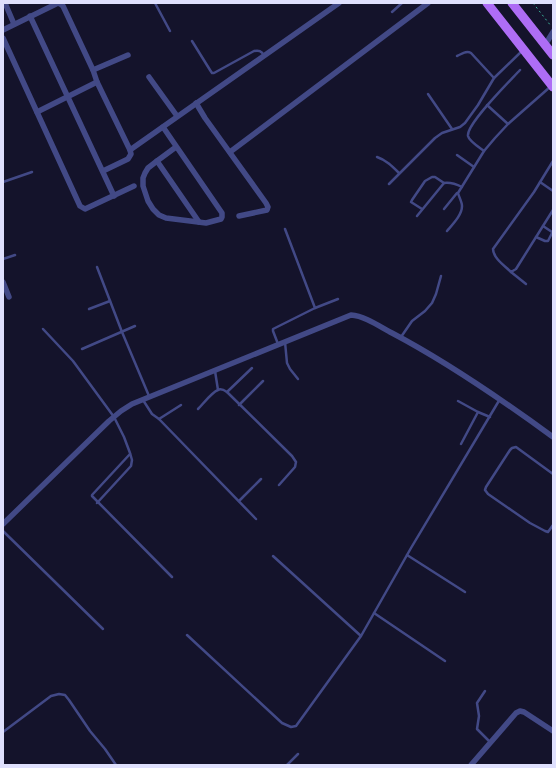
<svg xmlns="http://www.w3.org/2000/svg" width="556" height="768" font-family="'Work Sans',sans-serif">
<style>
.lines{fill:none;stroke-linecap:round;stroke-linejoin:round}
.path{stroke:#3ab69c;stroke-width:1;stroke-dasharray:2 3;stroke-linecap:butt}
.service{stroke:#424986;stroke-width:2.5}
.minor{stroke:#424986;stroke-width:5.5}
.primary{stroke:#ae6df5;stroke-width:9}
</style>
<rect width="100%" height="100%" fill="#14132b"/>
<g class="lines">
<polyline class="path" points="533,3 551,26"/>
<g class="service">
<polyline points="155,3 170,31"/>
<polyline points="392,12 402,3"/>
<path d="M192,41l18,29 2,3h2l40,-22c5,-1 7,0 10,4"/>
<path d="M457,56c5,-2 9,-6 14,-3l23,25"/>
<polyline points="428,94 452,129"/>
<polyline points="487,105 508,124"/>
<path d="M484,151c-4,-3 -15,-10 -16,-15 -2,-12 43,-56 52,-66"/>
<polyline points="457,155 474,167"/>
<path d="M377,157c9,3 15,9 22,16"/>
<path d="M553,161l-19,31 -41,57c0,9 12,17 18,23l5,-3 37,-59"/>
<polyline points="3,182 32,172"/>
<polyline points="540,182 553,191"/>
<polyline points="389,184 435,138 442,133 460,127 465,123 478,105 494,78 522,51"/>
<polyline points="422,209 411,202 412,200 425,181 432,177 435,177 444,183"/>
<polyline points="444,209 457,193"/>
<path d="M417,216l27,-33c7,-1 12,1 18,4"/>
<polyline points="285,229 315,308"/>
<path d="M447,231c6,-7 15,-16 15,-25 0,-4 -3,-9 -4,-13l26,-42 11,-13 13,-14 42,-37"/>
<polyline points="536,237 545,241 548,241 552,233 552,232 543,226"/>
<polyline points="3,259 15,255"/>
<polyline points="97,267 122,332 149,396"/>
<polyline points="511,272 526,284"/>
<polyline points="89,309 110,301"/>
<polyline points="43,329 73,361 114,417 124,437 130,453 132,460 131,466 97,503"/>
<polyline points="401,337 412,321 425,311 432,303 436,294 441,276"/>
<polyline points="285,342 287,363 290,369 298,379"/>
<polyline points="278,344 273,331 273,329 315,308 338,299"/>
<polyline points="82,349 135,326"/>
<polyline points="215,371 218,390"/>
<polyline points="227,392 292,456 296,462 295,467 279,485"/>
<polyline points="143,400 152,414 159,419 181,405"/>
<polyline points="458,401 478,412 461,444"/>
<polyline points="239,405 263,381"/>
<path d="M198,409c5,-5 14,-17 20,-19 3,-2 6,0 9,2l25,-24"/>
<polyline points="478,412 490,417"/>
<polyline points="159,419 256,519"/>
<polyline points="130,454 92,495 92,496 172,577"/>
<polyline points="553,474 516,447 512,448 510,450 486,487 485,490 488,494 530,523 545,531 548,532 553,525"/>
<polyline points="239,501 261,479"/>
<polyline points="3,531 103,629"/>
<polyline points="407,555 465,592"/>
<polyline points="273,556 361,636"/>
<polyline points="374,613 445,661"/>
<polyline points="187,635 282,723 291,727 296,726 361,636 411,548 500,399"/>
<polyline points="485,691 477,703 479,716 477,729 490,742"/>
<polyline points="3,732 51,696 59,694 65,695 69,700 90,731 105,749 116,765"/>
<polyline points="287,765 298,754"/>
</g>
<g class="minor">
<polyline points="5,3 14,24"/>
<polyline points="30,16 114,196"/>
<polyline points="3,30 56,4 59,3 63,6 93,70 97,82 130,150 131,154 128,159 103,171"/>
<polyline points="3,38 80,206 85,209 134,186"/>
<polyline points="545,45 553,32"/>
<polyline points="93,70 128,55"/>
<polyline points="149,77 177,116"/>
<polyline points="196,103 205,118 266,203 268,207 267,210 239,216"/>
<polyline points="37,112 97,82"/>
<polyline points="163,127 222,213 222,217 221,219 206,223 166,218 159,215 153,209 148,201 143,186 143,178 145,173 148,168 157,161 176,147"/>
<polyline points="130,150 339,3"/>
<polyline points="230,152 428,3"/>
<polyline points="157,161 199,222"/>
<polyline points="3,282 9,297"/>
<path d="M3,524l106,-103 12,-10 11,-7 219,-89c14,1 28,11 41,18 57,30 109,66 161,104"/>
<polyline points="471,765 516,713 520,711 524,712 553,731"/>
</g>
<g class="primary">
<polyline points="487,3 553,87"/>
<polyline points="512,3 553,55"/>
</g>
</g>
<rect width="556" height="768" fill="none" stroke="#dfe0fd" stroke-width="8"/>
</svg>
